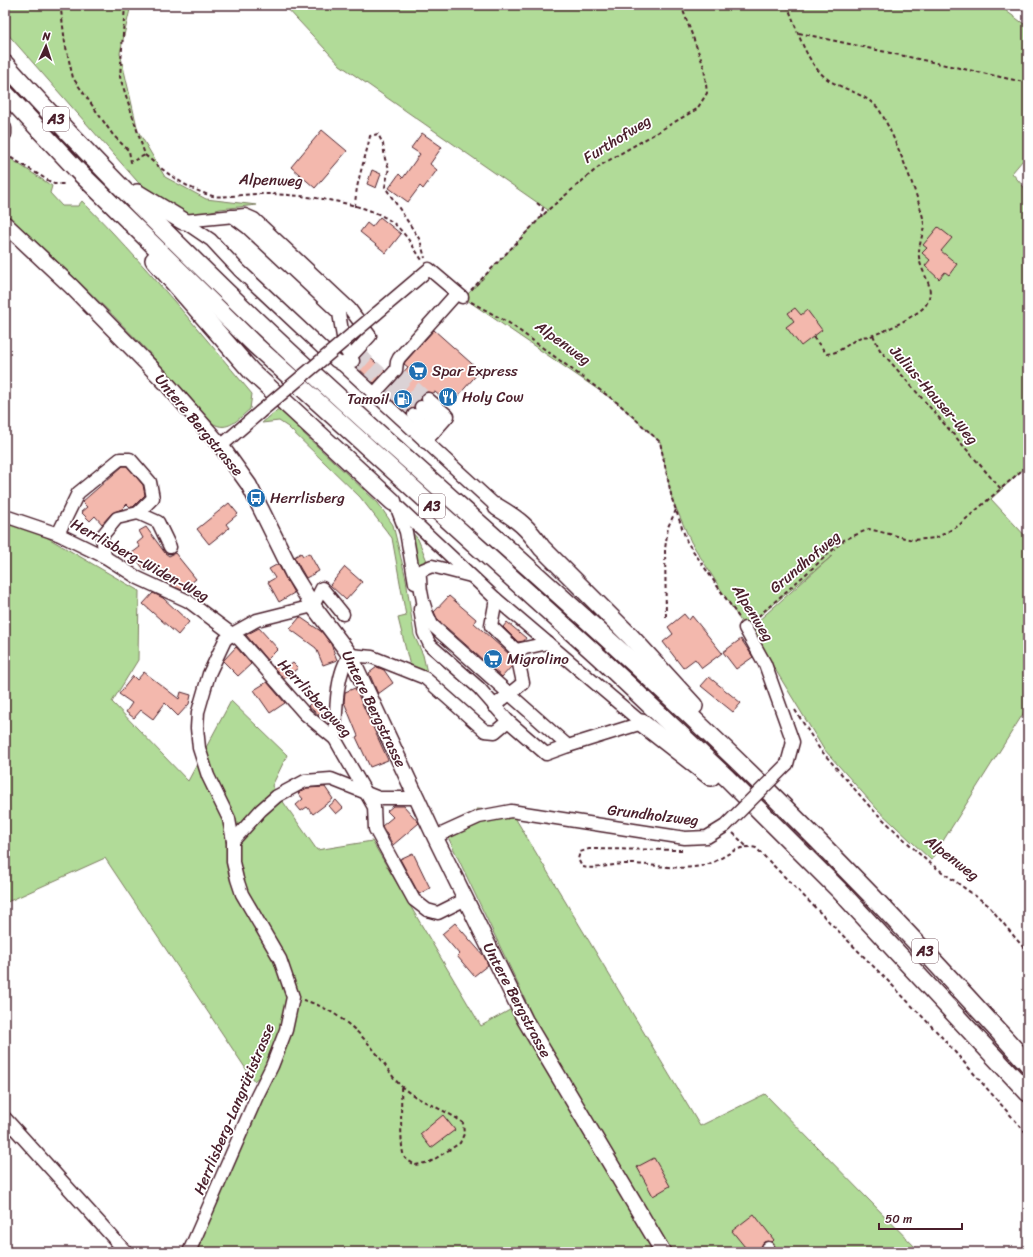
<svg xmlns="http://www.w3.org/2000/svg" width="1033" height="1257" font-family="Sriracha,sans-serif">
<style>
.green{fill:#b1db98;stroke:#7e7d62}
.building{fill:#f3b8ad;stroke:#4a1f2b}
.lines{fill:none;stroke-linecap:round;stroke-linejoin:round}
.minor-tunnel{stroke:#dbd2d5;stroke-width:12;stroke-dasharray:12 6;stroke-linecap:butt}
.minor-casing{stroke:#4a1f2b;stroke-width:15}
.major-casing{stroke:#4a1f2b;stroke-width:18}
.highway-casing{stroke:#4a1f2b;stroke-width:20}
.path{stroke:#4a1f2b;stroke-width:2;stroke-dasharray:4 3;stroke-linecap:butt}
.minor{stroke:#fff;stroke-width:12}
.major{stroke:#fff;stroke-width:15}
.highway{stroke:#fff;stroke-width:17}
.minor-bridge-casing{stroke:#4a1f2b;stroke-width:15;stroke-linecap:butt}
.minor-bridge{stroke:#fff;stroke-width:12}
.labels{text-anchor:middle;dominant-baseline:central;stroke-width:3.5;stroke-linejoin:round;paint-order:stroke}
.shield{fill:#fff;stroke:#80626b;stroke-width:1}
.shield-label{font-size:14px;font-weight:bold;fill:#4a1f2b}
.street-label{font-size:15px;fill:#4a1f2b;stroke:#fff}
.poi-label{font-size:15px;fill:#4a1f2b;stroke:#fff;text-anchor:start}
</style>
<rect width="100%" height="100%" fill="#fff"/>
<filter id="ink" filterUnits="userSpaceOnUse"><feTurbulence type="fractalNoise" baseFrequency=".025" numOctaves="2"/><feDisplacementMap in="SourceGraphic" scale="8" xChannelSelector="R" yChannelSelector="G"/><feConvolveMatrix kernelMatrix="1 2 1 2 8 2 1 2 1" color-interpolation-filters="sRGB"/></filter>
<g filter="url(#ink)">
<g class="green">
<polygon points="5,5 131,5 120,53 138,131 165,177 206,199 257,205 220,209 188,217 144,189 5,31"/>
<polygon points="284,5 998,5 1028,27 1028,154 1012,173 1028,192 1028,465 991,499 1028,539 1028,706 931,860 877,809 823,748 750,628 832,556 745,628 691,542 672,499 660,442 619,404 464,298 548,210 340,65"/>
<path d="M5,155l47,31 -2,7 12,13h16l4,-5c61,61 115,127 170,193l-2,15c-12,10 -22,24 -38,14 -63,-75 -134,-144 -207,-210z"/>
<polygon points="282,406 306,428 303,433 378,503 393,525 406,579 414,635 423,655 428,677 411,670 398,618 406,616 392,538 360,497 288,427 279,421 262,423"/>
<polygon points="5,516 12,517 139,591 138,660 112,702 188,781 231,701 287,755 272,786 317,850 372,841 481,1026 526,1001 446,833 477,809 511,811 700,1126 765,1094 920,1252 190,1252 271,1067 254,1081 105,858 5,903"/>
<polygon points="411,531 418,539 427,561 417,565"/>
</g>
<g class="building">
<polygon points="322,130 347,151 315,188 291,167"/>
<polygon points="422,133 442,147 430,164 437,170 423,189 420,186 408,202 389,188 399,174 403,178 420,154 411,148"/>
<polygon points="372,170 381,174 376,188 367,184"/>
<polygon points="380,217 401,234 386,253 360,232 367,223 372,227"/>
<polygon points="938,227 952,238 941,251 957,264 949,275 945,272 939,279 925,266 930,260 922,253 927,248 923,245"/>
<polygon points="795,308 801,315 807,310 822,330 801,346 786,327 794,321 788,313"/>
<polygon points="434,330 480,371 450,405 435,392 433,393 426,392 422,394 421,400 415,402 414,408 409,410 407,414 385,393 408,367 404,364 405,362"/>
<polygon points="365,353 385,371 374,383 357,367 360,364 360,358"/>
<polygon points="123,466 127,466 143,485 145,495 133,507 130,507 127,504 122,509 112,513 102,524 95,516 90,521 81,512 87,507 82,502"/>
<polygon points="229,503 238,514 226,524 229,528 209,544 197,529"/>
<polygon points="146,527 165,553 169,556 175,553 196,579 182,590 172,586 155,564 145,571 132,553 140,547 137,543 143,538 139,531"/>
<polygon points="301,553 303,556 309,553 319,571 306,578 294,557"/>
<polygon points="278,564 294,593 279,602 268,582 275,578 269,569"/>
<polygon points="345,567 362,582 346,600 330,585"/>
<polygon points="153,593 163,598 189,622 178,635 143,604"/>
<polygon points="449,596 476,619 474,623 509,654 510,657 506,660 512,666 502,677 438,620 434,612"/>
<polygon points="684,614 689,620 692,616 722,653 702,668 695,659 683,668 663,642 673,634 668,627"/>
<polygon points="300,617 322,632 331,644 337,660 323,665 316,648 290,629"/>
<polygon points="507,622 526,638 524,641 518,642 503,627"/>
<polygon points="259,628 278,649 267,660 246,635"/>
<polygon points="741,639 753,657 736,669 723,652"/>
<polygon points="236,647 251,664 238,676 223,661"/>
<polygon points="293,663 298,668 284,679 273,667 277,664 282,671"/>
<polygon points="377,667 384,670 393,683 378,694 369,673"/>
<polygon points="144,672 179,699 181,692 191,695 189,704 178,716 165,703 153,719 141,710 134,718 126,712 132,703 119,694 133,676 137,680"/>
<polygon points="709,677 741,703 733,712 701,686"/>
<polygon points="267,682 285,703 270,713 254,690"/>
<polygon points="355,688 388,760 370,767 356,737 358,736 344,702 345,692"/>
<polygon points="315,699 326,711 320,716 308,706"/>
<polygon points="325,787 333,799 313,814 307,807 301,811 296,805 303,799 298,793 307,788"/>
<polygon points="336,800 343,808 336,814 329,806"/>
<polygon points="393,806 404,806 419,823 393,845 382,826 393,817 387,811"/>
<polygon points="413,853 430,888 419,894 400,859"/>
<polygon points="455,923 484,956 488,965 474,976 457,956 459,954 442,934"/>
<polygon points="443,1115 455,1130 431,1148 420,1134"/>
<polygon points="654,1158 670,1186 653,1196 637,1167"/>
<polygon points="754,1214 774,1240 772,1242 764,1242 758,1252 749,1252 732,1231"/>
</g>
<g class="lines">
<g class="minor-tunnel">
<polyline points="360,354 381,373"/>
<polyline points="353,361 374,380"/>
<polyline points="401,375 428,399"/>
<polyline points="394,383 421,407"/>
<polyline points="386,391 414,415"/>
</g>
<defs>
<g id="minor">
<polyline points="5,128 5,134"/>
<polyline points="232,216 248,228 339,313 345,349 353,361"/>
<polyline points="183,221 211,240 239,270 336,361 343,365 497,507"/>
<polyline points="183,221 245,215 254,219 350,309 370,336 343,365"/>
<polyline points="376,314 429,269 462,297"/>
<polyline points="373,395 396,370 397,362 399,358 457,293"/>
<polyline points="421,407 440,424"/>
<polyline points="414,415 433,433"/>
<polyline points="425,442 448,416 428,399"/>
<polyline points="221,446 260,412"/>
<polyline points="393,502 496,599 642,723"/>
<polyline points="397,508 406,532 415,583"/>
<polyline points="5,516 58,534 105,557 138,578 188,601 240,640 305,714 335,739 374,807 375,829 414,900 427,910 438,913 466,899"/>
<polyline points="58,534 78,493 120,459 130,459 150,482 153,498 138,513"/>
<polyline points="105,557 102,536 117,518 138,513 158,522 170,547"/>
<path d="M471,576l-39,-10 -12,5c-1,19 3,36 12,54l136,121 74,-23"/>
<polyline points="496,599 491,626 516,650 548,643"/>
<polyline points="420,609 424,633 430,645 479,688 508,721 546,754 568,746"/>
<polyline points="745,628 765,664 793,742 787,764"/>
<polyline points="494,706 523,683 516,650"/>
<path d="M335,739c1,-23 0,-65 15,-84l22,2 53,21 60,53 10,1 13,-11"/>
<polyline points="435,837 479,817 511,811 685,838 707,837 725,826"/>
<polyline points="233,841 261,810 277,796 305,781 331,779 379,798 418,798"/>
<polyline points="5,1118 126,1252"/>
<polyline points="768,1248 770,1252"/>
<polyline points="189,1252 257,1096 272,1066 286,1030 293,997 280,959 242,894 237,879 233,862 233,841 229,819 208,776 199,748 197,728 198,712 209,674 225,640 232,634 257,620 313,606 322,588 343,614"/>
</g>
<polyline id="major" points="5,224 72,287 166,383 221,446 249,485 293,574 313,606 350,655 435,837 525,1020 663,1252"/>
<g id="highway">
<path d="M5,64c82,91 168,177 257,262 123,117 254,227 378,343 136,125 265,258 388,395"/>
<polyline points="5,93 77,170 255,345 599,657 727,778 839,890 1028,1093"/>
<polyline points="137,193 183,221"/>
<polyline points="154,260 251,371 393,502"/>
<path d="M497,507c22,13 30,20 45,41l89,89 63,69"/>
<polyline points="642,723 711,777"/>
</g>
</defs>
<use href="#minor" class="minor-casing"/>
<use href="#major" class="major-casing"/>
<use href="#highway" class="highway-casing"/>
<g class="path">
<polyline points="59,5 61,10 65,43 73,78 113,135 129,151 131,162 145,155"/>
<polyline points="125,5 120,77 145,155"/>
<path d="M787,5c11,25 19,62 45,77 15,8 33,13 45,25 11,12 47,101 47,118 -1,11 -6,21 -5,32 2,17 17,29 8,46 -4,10 -43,29 -54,32 -3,2 -8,1 -12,2 -12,5 -20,16 -34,17l-14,-17"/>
<polyline points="799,33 1028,83"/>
<polyline points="5,154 54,184 65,184"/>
<path d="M145,155c20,17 39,32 64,40 10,4 36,-1 48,-1 34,-1 108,7 135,28 13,10 21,25 30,38"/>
<polyline points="537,203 543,208 541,217"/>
<path d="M355,207c1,-28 10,-45 15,-71l8,-2 5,10 2,15 4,9 -4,19 35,53 5,18"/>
<polyline points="471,290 548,210 601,165 697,109 707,93 704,67 681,5"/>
<polyline points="471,302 509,323 619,404 660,442 672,499 687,542 740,619"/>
<polyline points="873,335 880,350 1001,489"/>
<polyline points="666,617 665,549 668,527 676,510"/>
<polyline points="753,621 844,540 869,529 913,540 936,538 958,526 1028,465"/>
<polyline points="795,710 819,748 871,808 927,861 988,905 1028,953"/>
<polyline points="733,833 746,846"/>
<path d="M682,850l-93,-1 -9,3 -2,7 4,8c15,3 28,-3 43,-3 26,-1 54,8 80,1 20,-5 30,-22 51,-17l134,135 49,51 89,101"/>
<path d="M303,1000c31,8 58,32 77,58 7,9 14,22 22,29 18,16 42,21 61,36l1,11 -4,9 -30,19 -15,3c-3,-2 -8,-5 -10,-7 -6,-6 -3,-59 -4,-71"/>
</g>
<use href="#minor" class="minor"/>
<use href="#major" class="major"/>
<use href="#highway" class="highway"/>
<defs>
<g id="minor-bridge">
<polyline points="260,412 376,314"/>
<polyline points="725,826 787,764"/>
</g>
</defs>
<use href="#minor-bridge" class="minor-bridge-casing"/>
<use href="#minor-bridge" class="minor-bridge"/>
</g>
</g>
<defs>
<symbol id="supermarket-disc" viewBox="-11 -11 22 22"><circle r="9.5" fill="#1f6fb2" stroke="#fff"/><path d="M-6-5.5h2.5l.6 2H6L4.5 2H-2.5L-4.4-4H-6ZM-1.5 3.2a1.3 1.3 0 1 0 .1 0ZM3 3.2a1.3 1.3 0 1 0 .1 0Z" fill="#fff"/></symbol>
<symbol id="restaurant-disc" viewBox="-11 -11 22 22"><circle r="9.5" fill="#1f6fb2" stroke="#fff"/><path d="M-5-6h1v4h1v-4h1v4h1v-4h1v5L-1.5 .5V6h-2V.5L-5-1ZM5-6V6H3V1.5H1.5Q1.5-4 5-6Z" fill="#fff"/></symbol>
<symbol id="fuel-disc" viewBox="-11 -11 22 22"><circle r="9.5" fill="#1f6fb2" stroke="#fff"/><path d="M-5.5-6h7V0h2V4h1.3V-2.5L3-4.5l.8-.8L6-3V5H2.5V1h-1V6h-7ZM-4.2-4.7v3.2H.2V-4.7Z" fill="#fff"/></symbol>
<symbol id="bus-disc" viewBox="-11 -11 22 22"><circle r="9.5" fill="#1f6fb2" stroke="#fff"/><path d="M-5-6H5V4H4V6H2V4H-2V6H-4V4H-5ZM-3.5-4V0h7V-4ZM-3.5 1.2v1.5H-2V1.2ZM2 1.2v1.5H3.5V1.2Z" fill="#fff"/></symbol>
</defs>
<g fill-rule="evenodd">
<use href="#supermarket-disc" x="407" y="360" width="22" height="22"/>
<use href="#restaurant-disc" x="437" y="386" width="22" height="22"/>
<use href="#fuel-disc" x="392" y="388" width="22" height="22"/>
<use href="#bus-disc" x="245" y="487" width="22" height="22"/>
<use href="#supermarket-disc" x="482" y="648" width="22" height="22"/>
</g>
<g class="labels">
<g class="shield">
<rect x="43" y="107" width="26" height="24" rx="3"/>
<rect x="419" y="494" width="26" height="24" rx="3"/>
<rect x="912" y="939" width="26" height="24" rx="3"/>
</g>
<g class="shield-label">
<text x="56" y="119">A3</text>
<text x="432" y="506">A3</text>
<text x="925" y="951">A3</text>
</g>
<g class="street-label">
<text transform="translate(617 139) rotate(-32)">Furthofweg</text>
<text transform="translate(271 180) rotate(2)">Alpenweg</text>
<text transform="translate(563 343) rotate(36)">Alpenweg</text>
<text transform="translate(934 395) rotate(49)">Julius-Hauser-Weg</text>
<text transform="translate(199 425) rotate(50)">Untere Bergstrasse</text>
<text transform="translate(140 560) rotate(29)">Herrlisberg-Widen-Weg</text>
<text transform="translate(805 562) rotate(-40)">Grundhofweg</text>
<text transform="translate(753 613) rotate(58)">Alpenweg</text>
<text transform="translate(315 698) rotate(47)">Herrlisbergweg</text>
<text transform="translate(374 709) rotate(64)">Untere Bergstrasse</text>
<text transform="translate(653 815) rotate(7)">Grundholzweg</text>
<text transform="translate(952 858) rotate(38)">Alpenweg</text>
<text transform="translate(517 1000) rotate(62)">Untere Bergstrasse</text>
<text transform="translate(234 1109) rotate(-67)">Herrlisberg-Langrütistrasse</text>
</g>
<g class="poi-label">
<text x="432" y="371">Spar Express</text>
<text x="462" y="397">Holy Cow</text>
<text x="389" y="399" text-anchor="end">Tamoil</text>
<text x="270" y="498">Herrlisberg</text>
<text x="507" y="659">Migrolino</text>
</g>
</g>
<rect width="1033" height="1257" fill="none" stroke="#fff" stroke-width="20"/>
<rect x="10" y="10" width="1013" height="1237" fill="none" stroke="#4a1f2b" stroke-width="1.5" filter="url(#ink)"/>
<g transform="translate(46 46) rotate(3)" stroke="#ffffff" stroke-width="3" paint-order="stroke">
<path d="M0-3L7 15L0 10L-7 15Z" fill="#4a1f2b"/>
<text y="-6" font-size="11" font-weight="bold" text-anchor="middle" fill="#4a1f2b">N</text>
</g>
<path d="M879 1223v6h83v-6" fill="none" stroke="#4a1f2b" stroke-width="2"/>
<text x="885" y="1223" font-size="12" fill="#4a1f2b" stroke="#ffffff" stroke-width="3" paint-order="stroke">50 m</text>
</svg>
